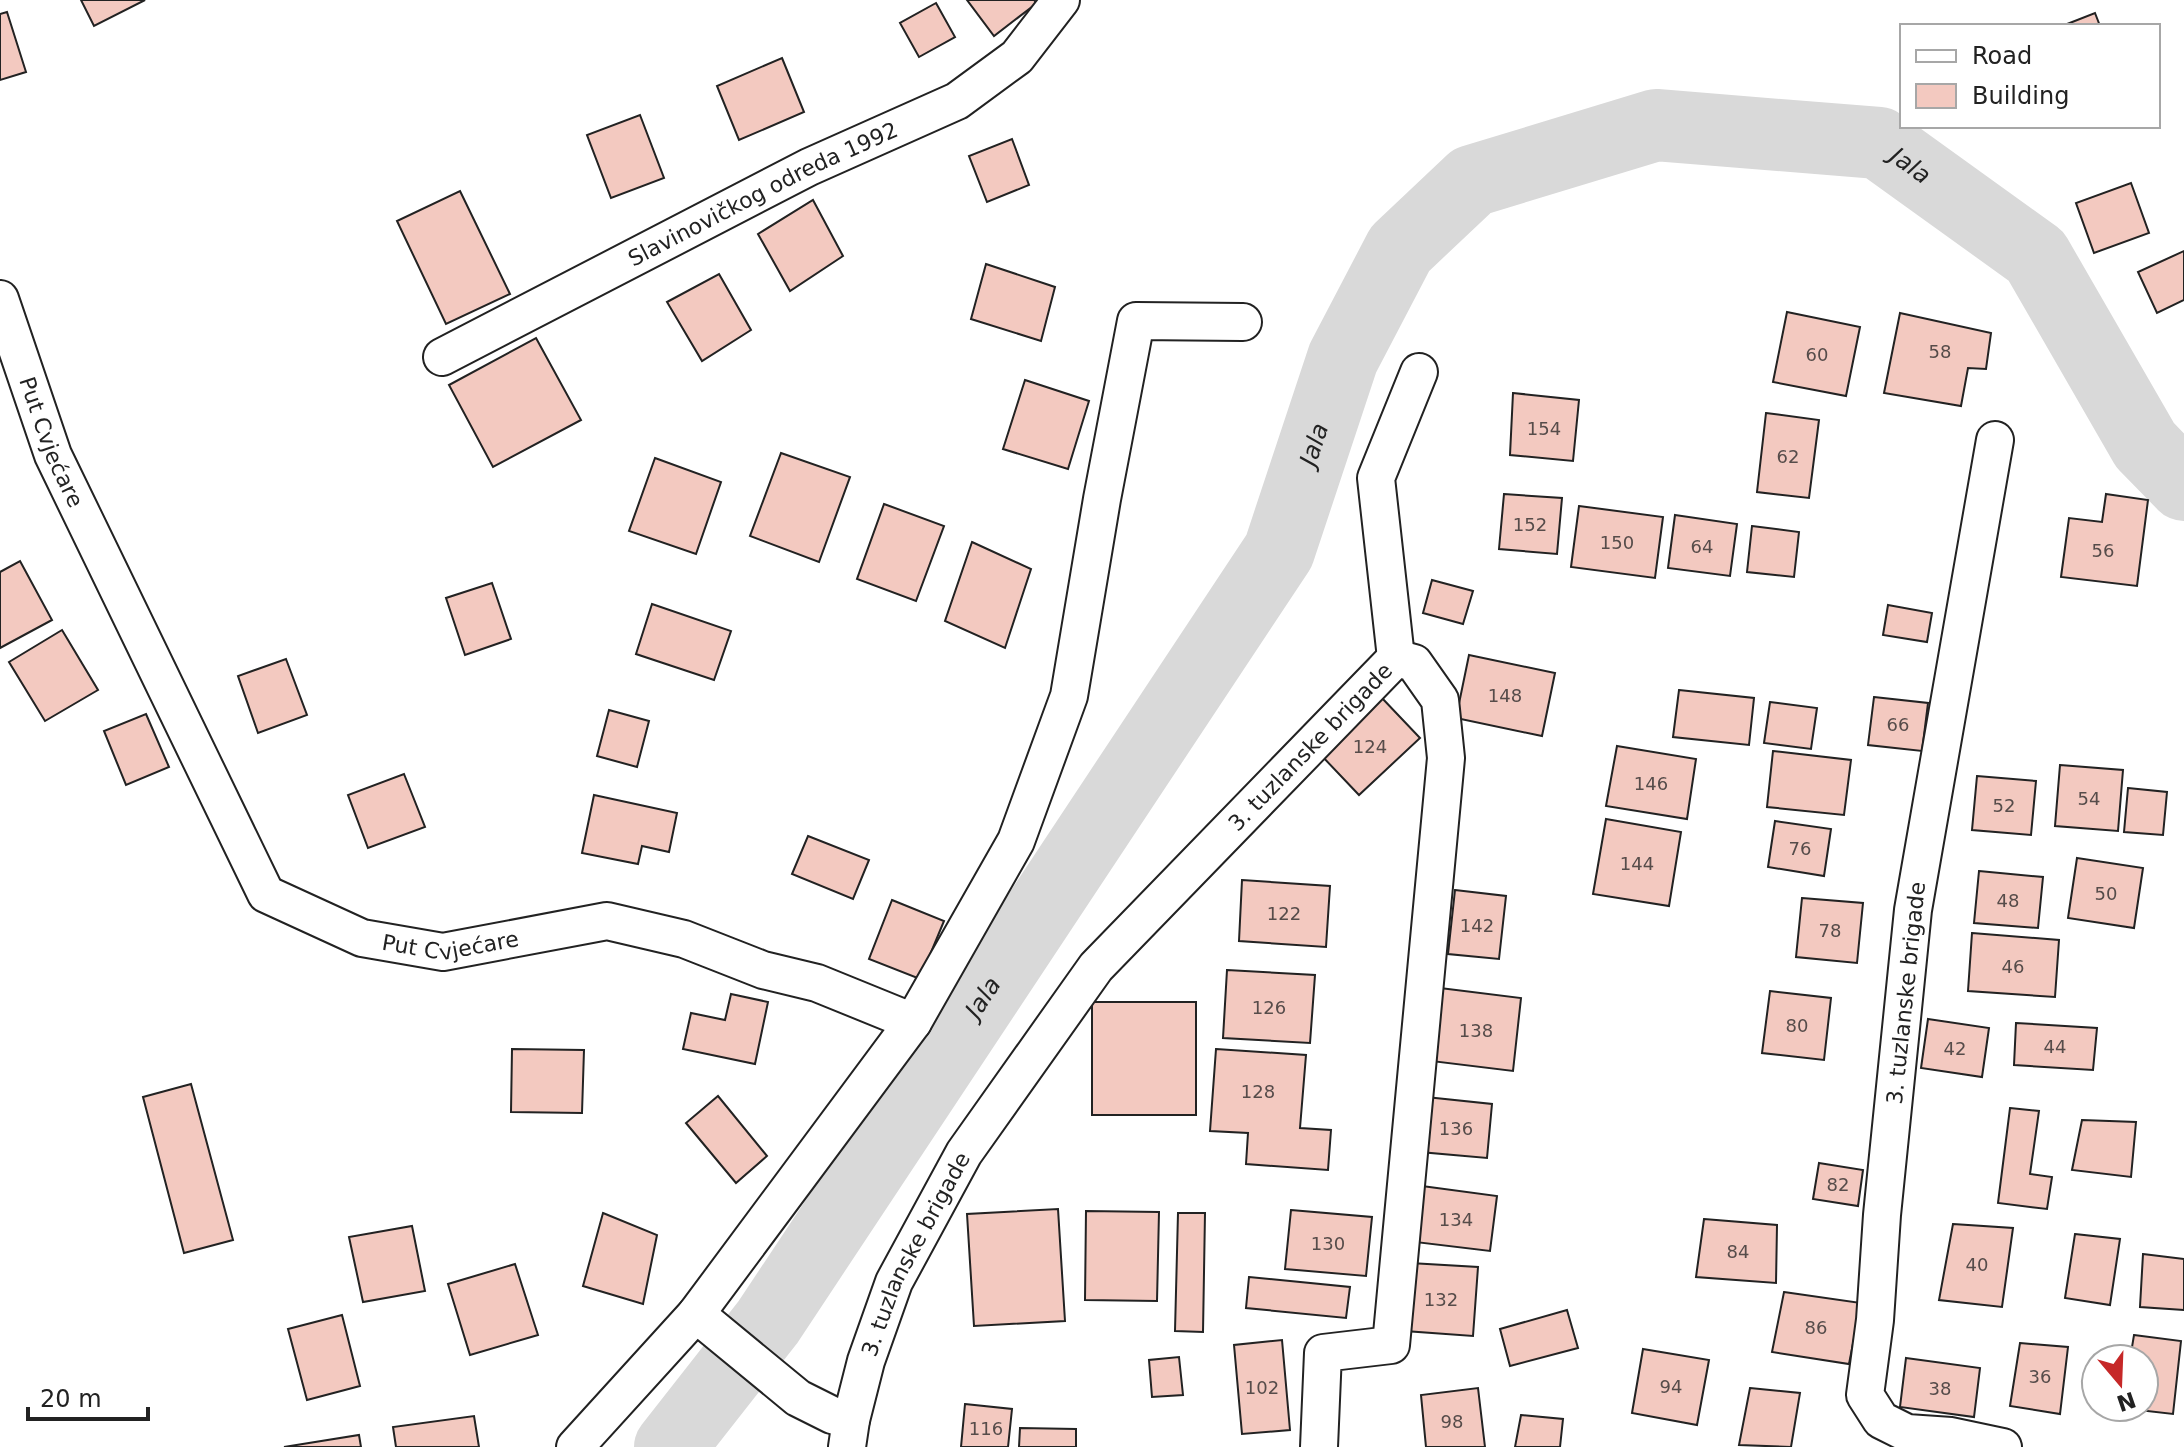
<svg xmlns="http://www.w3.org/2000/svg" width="2184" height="1447" font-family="'DejaVu Sans',sans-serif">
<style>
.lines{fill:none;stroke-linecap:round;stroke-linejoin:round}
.river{stroke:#d9d9d9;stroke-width:72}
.building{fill:#f3c9c0;stroke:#222;stroke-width:2}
.street-casing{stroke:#222;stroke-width:40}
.street{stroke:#fff;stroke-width:36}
.labels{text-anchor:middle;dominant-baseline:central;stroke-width:6;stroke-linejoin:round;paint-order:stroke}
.number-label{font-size:18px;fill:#564c4a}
.street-label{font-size:22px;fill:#222;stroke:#fff}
.water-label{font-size:24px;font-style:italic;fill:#222;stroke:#fff}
</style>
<rect width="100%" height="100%" fill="#fff"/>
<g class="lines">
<path class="river" id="s1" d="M670,1447l98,-125 511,-771 64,-193 57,-109 72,-68 184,-56 223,18 157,113 109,189 39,40"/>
</g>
<g class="building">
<polygon points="81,0 145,0 94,26"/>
<polygon points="967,0 1034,0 1037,3 994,36"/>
<polygon points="936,3 955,37 919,57 900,23"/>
<polygon points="7,12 26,72 0,80 0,14"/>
<polygon points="2095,13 2100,26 2062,26"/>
<polygon points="782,58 804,112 739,140 717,86"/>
<polygon points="640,115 664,178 611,198 587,135"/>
<polygon points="1012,139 1029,185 987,202 969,156"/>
<polygon points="2131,183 2149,233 2094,253 2076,203"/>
<polygon points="460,191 510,294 446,324 397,221"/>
<polygon points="813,200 843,256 790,291 758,234"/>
<polygon points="2184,251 2184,300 2157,313 2138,272"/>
<polygon points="986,264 1055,287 1041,341 971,319"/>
<polygon points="719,274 751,330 702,361 667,302"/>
<polygon points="1787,312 1860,327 1846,396 1773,382"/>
<polygon points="1900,313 1991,333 1986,369 1968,368 1961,406 1884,393"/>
<polygon points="536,338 581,420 493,467 449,385"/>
<polygon points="1025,380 1089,401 1068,469 1003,449"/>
<polygon points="1513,393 1579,400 1573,461 1510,455"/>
<polygon points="1766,413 1819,420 1809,498 1757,492"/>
<polygon points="781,453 850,477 819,562 750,536"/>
<polygon points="655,458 721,482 696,554 629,531"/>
<polygon points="1504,494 1562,498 1557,554 1499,549"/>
<polygon points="2106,494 2148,500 2137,586 2061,577 2069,518 2102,522"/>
<polygon points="884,504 944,526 916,601 857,579"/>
<polygon points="1579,506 1663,517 1655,578 1571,567"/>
<polygon points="1675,515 1737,524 1730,576 1668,568"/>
<polygon points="1752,526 1799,532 1794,577 1747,572"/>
<polygon points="972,542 1031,569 1005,648 945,621"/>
<polygon points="20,561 52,620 0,648 0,572"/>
<polygon points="1432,580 1473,591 1463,624 1423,613"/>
<polygon points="492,583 511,639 465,655 446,598"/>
<polygon points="652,604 731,631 714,680 636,654"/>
<polygon points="1888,605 1932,613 1927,642 1883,635"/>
<polygon points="62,630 98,690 45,721 9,662"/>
<polygon points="1469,655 1555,673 1542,736 1456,718"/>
<polygon points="286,659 307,715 258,733 238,676"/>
<polygon points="1679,690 1754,698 1749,745 1673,737"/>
<polygon points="1381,697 1420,738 1359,795 1320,754"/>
<polygon points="1874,697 1928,703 1922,751 1868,745"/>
<polygon points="1770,702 1817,708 1811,749 1764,743"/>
<polygon points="609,710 649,721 637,767 597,756"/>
<polygon points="146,714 169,767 126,785 104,731"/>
<polygon points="1617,746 1696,759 1687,819 1606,806"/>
<polygon points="1773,751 1851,760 1844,815 1767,807"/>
<polygon points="2060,765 2123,770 2118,831 2055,826"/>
<polygon points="404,774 425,827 368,848 348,795"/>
<polygon points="1977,776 2036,781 2031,835 1972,830"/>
<polygon points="2128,788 2167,792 2163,835 2124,832"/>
<polygon points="594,795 677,813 669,852 642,846 638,864 582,853"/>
<polygon points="1606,819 1681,832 1669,906 1593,894"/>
<polygon points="1775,821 1831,829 1824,876 1768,867"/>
<polygon points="808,836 869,860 853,899 792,874"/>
<polygon points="2077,858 2143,868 2134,928 2068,918"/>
<polygon points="1979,871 2043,877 2038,928 1974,923"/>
<polygon points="1242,880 1330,886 1326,947 1239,941"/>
<polygon points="1455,890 1506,896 1499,959 1448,954"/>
<polygon points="1802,898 1863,903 1857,963 1796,957"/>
<polygon points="892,900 944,921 920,979 869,959"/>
<polygon points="1972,933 2059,940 2055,997 1968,991"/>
<polygon points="1227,970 1315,975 1310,1043 1223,1038"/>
<polygon points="1440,988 1521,998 1513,1071 1431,1061"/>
<polygon points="1770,991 1831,998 1824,1060 1762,1053"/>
<polygon points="731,994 768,1002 755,1064 683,1049 691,1013 725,1020"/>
<rect x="1092" y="1002" width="104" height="113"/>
<polygon points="1928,1019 1989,1028 1982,1077 1921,1068"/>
<polygon points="2016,1023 2097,1028 2093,1070 2014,1065"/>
<polygon points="512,1049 584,1050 582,1113 511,1112"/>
<polygon points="1216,1049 1306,1055 1300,1128 1331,1130 1328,1170 1246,1164 1248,1133 1210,1131"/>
<polygon points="191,1084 233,1240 184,1253 143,1097"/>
<polygon points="718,1096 767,1156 736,1183 686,1123"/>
<polygon points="1426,1097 1492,1104 1487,1158 1420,1152"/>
<polygon points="2010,1108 2039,1111 2030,1174 2052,1177 2047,1209 1998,1203"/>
<polygon points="2082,1120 2136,1122 2131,1177 2072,1170"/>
<polygon points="1819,1163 1863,1170 1858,1206 1813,1199"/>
<polygon points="1422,1186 1497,1196 1490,1251 1415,1242"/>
<polygon points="1058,1209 1065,1321 974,1326 967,1214"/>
<polygon points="1291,1210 1372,1217 1366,1276 1285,1269"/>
<polygon points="1086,1211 1159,1212 1157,1301 1085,1300"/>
<polygon points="603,1213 657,1235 643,1304 583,1286"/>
<polygon points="1178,1213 1205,1213 1203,1332 1175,1331"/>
<polygon points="1704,1219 1777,1225 1776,1283 1696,1277"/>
<polygon points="1953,1224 2013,1228 2002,1307 1939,1300"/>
<polygon points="412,1226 425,1291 363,1302 349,1237"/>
<polygon points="2075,1234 2120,1239 2110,1305 2065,1298"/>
<polygon points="2143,1254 2184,1259 2184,1310 2140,1307"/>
<polygon points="1410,1263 1478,1267 1473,1336 1405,1331"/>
<polygon points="515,1264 538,1335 470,1355 448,1284"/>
<polygon points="1249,1277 1350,1287 1346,1318 1246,1308"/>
<polygon points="1784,1292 1861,1303 1849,1364 1772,1352"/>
<polygon points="1567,1310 1578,1348 1510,1366 1500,1329"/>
<polygon points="342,1315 360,1386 307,1400 288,1329"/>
<polygon points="2134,1335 2181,1341 2173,1414 2121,1408 2144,1407 2144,1359 2130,1359"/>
<polygon points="1282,1340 1290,1430 1242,1434 1234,1345"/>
<polygon points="2020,1343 2068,1347 2060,1414 2010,1406"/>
<polygon points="1643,1349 1709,1360 1697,1425 1632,1413"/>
<polygon points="1179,1357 1183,1395 1152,1397 1149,1360"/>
<polygon points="1906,1358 1980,1368 1974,1417 1900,1407"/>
<polygon points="1478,1388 1485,1447 1426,1447 1421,1395"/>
<polygon points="1750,1388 1800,1393 1791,1447 1739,1445"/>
<polygon points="965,1404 1012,1409 1008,1447 961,1447"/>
<polygon points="1521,1415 1563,1419 1560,1447 1515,1447"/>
<polygon points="474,1416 479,1447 396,1447 393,1427"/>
<polygon points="1020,1428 1076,1429 1076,1447 1019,1447"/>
<polygon points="359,1435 361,1447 284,1447"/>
</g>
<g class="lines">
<defs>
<g id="street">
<path id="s2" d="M0,299l53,156 213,439 96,44 81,14 164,-31 77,18 79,31 54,13 96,39 -217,292 -121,133"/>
<path id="s3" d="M442,357l367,-190 148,-66 60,-44 44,-57"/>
<polyline points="1995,440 1913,910 1882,1215 1875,1320 1865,1395 1881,1420 1907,1433 1951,1436 2003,1447"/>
<polyline points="1396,658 1376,478 1419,372"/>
<polyline points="913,1022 1016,841 1069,696 1102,499 1136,321 1243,322"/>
<polyline points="696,1314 798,1398 832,1415 851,1420"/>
<path id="s4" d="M847,1447l4,-27 15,-59 28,-79 70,-129 132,-186 300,-309"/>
<polyline points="1319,1447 1323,1353 1391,1345 1446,758 1440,700 1414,663 1396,658"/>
</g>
</defs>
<use href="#street" class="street-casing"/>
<use href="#street" class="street"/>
</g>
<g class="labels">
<g class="number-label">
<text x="1940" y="351">58</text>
<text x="1817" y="354">60</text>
<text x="1544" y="428">154</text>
<text x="1788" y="456">62</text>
<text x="1530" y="524">152</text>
<text x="1617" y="542">150</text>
<text x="1702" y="546">64</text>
<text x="2103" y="550">56</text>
<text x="1505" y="695">148</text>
<text x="1898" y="724">66</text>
<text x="1370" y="746">124</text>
<text x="1651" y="783">146</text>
<text x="2089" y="798">54</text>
<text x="2004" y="805">52</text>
<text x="1800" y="848">76</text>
<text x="1637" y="863">144</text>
<text x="2106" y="893">50</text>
<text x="2008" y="900">48</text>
<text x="1284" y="913">122</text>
<text x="1477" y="925">142</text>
<text x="1830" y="930">78</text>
<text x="2013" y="966">46</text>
<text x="1269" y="1007">126</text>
<text x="1797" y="1025">80</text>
<text x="1476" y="1030">138</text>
<text x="2055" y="1046">44</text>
<text x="1955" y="1048">42</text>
<text x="1258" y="1091">128</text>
<text x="1456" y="1128">136</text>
<text x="1838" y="1184">82</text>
<text x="1456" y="1219">134</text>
<text x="1328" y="1243">130</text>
<text x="1738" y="1251">84</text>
<text x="1977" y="1264">40</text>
<text x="1441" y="1299">132</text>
<text x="1816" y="1327">86</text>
<text x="2040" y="1376">36</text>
<text x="1671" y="1386">94</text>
<text x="1262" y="1387">102</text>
<text x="1940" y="1388">38</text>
<text x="1452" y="1421">98</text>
<text x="986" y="1428">116</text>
</g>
<g class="street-label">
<text stroke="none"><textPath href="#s3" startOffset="360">Slavinovičkog odreda 1992</textPath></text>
<text stroke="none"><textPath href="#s2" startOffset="152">Put Cvjećare</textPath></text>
<text stroke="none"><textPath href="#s4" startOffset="854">3. tuzlanske brigade</textPath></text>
<text stroke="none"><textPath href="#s2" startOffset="848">Put Cvjećare</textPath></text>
<text transform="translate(1906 993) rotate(-84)">3. tuzlanske brigade</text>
<text stroke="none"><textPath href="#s4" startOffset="206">3. tuzlanske brigade</textPath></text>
</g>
<g class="water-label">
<text stroke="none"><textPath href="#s1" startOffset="1964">Jala</textPath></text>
<text stroke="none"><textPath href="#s1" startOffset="1196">Jala</textPath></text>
<text stroke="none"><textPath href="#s1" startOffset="548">Jala</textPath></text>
</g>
</g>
<rect x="1900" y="24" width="260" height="104" fill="#ffffff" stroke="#a7a7a7" stroke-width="2"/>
<rect x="1916" y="50" width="40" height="12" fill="#ffffff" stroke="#a7a7a7" stroke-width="2"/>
<text x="1972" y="64" font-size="24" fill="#222222">Road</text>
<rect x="1916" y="84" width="40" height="24" fill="#f3c9c0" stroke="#a7a7a7" stroke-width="2"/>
<text x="1972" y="104" font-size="24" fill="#222222">Building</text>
<g transform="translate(2120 1383) rotate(161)"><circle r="38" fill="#ffffff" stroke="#a7a7a7" stroke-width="2"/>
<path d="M0-6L14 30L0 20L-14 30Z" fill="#c62828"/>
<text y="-12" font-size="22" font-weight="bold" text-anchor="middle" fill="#222222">N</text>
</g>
<path d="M28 1407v12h120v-12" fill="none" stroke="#222222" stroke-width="4"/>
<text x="40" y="1407" font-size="24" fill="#222222" stroke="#ffffff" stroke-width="6" paint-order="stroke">20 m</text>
</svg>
